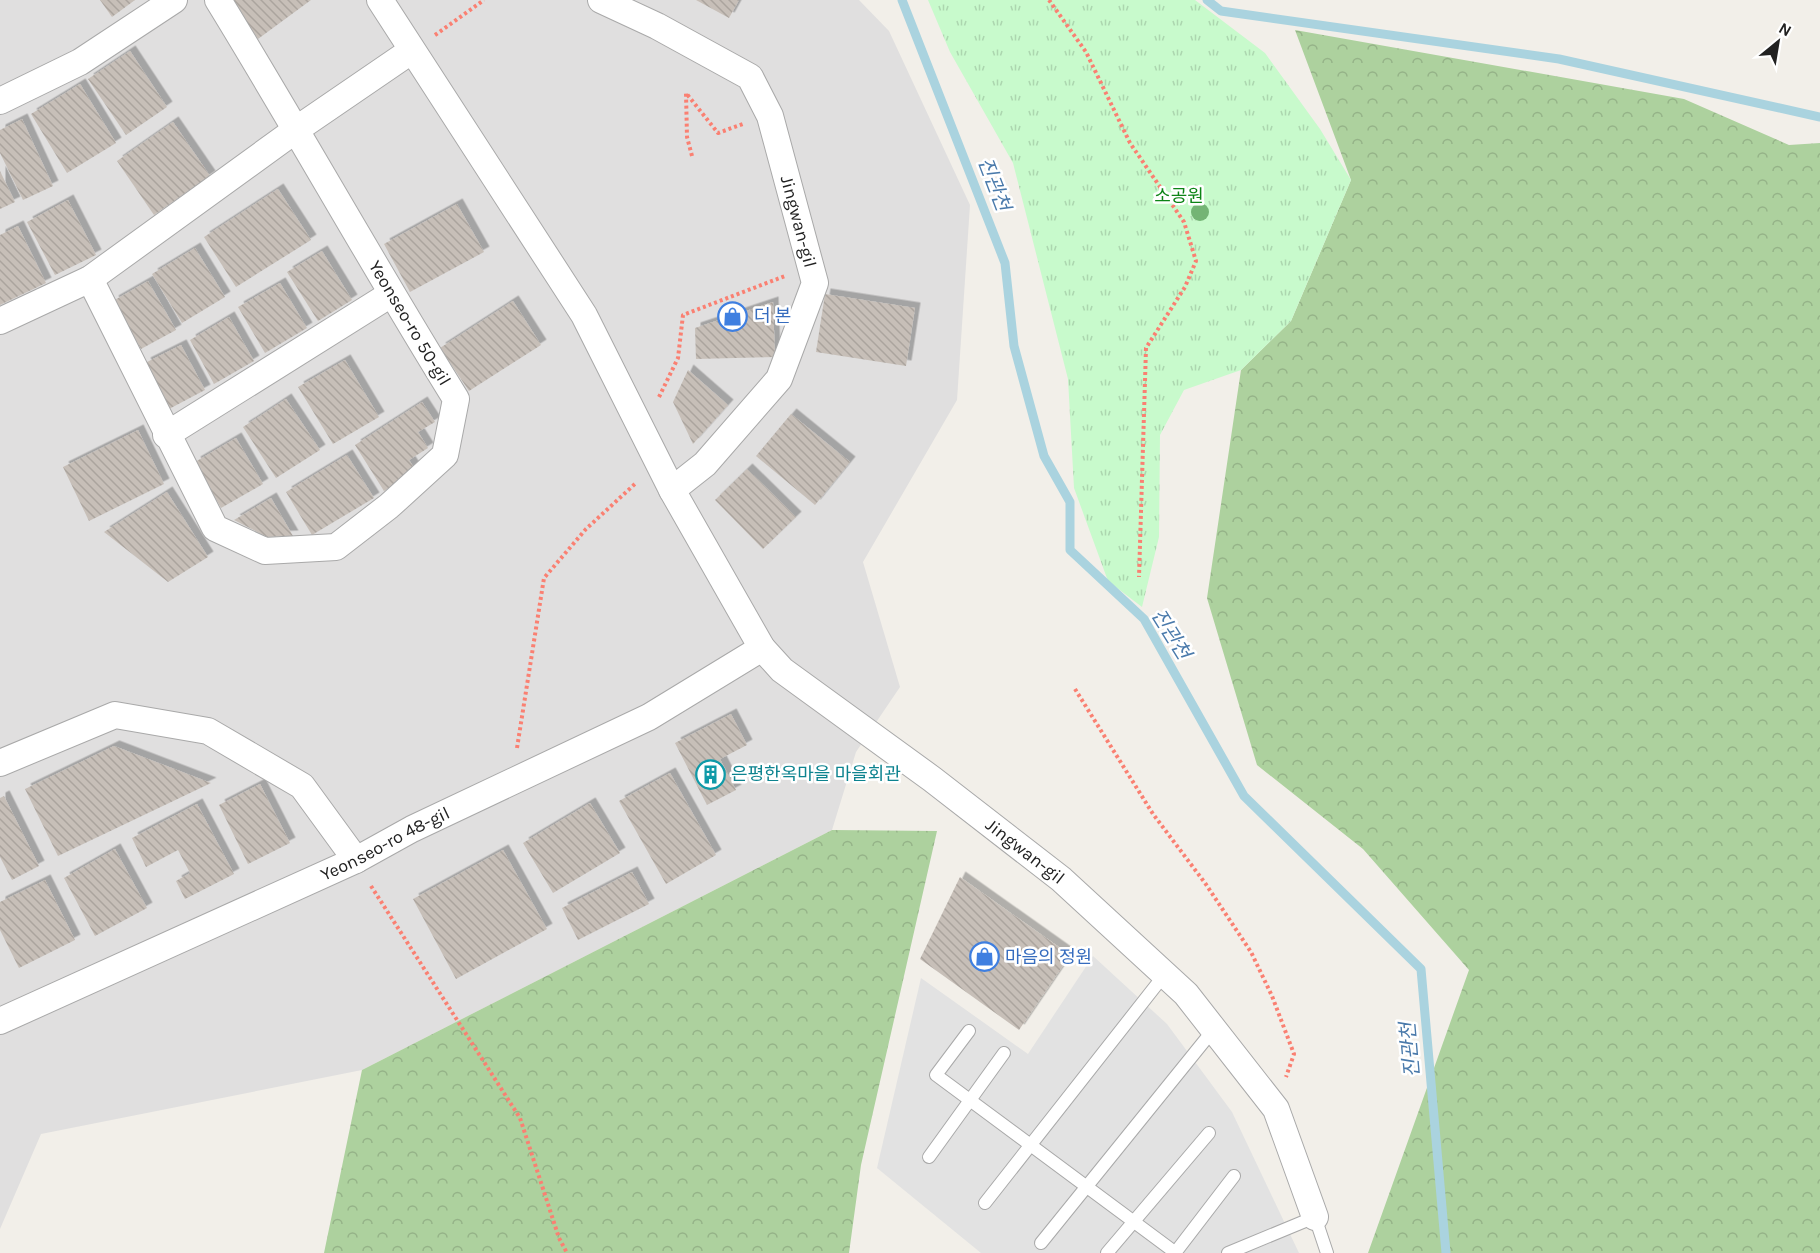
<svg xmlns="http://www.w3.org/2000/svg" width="1820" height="1253" font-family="Karla,'Noto Sans KR',sans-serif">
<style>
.residential{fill:#e0dfdf}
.forest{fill:url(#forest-crowns)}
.park{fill:url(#park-tufts)}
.parking{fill:#e2e2e2}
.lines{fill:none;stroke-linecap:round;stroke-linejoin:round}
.stream{stroke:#aad3df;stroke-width:9}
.building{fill:url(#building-back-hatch);filter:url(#shadow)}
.service-casing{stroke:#a9a9a9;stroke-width:14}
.minor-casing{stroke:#a9a9a9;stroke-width:28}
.path{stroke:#fa8072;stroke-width:4;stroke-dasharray:3 3;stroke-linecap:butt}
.service{stroke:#fff;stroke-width:12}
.minor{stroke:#fff;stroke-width:26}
.tree{fill:#74b475}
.labels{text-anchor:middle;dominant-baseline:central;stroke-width:5;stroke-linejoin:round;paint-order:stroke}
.park-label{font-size:18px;fill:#0c8416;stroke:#fff}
.street-label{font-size:18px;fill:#222;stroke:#fff}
.shop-label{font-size:18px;fill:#366cbe;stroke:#fff;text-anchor:start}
.culture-label{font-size:18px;fill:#0d838f;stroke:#fff;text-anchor:start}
.water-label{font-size:20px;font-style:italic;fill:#4a7aab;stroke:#fff}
</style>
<defs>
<pattern id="forest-crowns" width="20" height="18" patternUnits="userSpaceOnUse" patternTransform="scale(1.5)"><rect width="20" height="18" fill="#add19e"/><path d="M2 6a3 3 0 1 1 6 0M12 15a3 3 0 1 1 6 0" fill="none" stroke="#95b388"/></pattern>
<pattern id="park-tufts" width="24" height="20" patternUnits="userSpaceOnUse" patternTransform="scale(1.5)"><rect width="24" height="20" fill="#c8facc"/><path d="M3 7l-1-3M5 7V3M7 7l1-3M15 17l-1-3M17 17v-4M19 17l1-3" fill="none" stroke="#acd6af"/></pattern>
<pattern id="building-back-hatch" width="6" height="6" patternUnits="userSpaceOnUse" patternTransform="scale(1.5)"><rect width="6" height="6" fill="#c7bfb8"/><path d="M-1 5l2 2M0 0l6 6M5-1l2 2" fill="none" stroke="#aba49e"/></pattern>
<filter id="shadow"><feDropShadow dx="5.5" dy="-5.5" stdDeviation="0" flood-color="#0004"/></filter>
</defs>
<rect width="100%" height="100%" fill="#f2efe9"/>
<polygon class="residential" points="0,0 859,0 889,31 970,205 957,400 863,562 900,687 856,752 832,830 362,1070 41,1134 0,1229"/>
<g class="forest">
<polygon points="1295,30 1684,99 1789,145 1820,143 1820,1253 1368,1253 1469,970 1363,849 1257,765 1207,598 1241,370 1291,321 1351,180"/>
<polygon points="832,830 937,831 861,1165 849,1253 324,1253 362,1070"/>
</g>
<polygon class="park" points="928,0 1195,0 1265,53 1320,129 1351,180 1291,321 1241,370 1184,390 1160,435 1159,537 1142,607 1108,581 1074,488 1068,379 1013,163 950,52"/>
<polygon class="parking" points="1093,956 1167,1024 1232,1112 1299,1253 981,1253 877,1168 921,978 1028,1054"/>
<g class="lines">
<g class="stream">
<polyline points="902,0 1005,263 1014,346 1044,456 1070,502 1070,550 1144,619 1244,796 1421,969 1446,1253"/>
<polyline points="1207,0 1221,11 1559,59 1820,117"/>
</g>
</g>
<g class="building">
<polygon points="100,0 135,0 112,17"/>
<polygon points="230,0 311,0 258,39"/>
<polygon points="696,0 739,0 729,18"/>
<polygon points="130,51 167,107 126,135 88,79"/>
<polygon points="80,84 116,143 67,173 31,114"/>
<polygon points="22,119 53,186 23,200 0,153 0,130"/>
<polygon points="173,122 210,176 154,215 117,161"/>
<polygon points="0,171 15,202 0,209"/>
<polygon points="278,189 311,240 236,287 204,237"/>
<polygon points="68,200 96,255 55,275 27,222"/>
<polygon points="457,204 484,252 410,292 384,244"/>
<polygon points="18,226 46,283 0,305 0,235"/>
<polygon points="195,248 225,297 182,323 152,274"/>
<polygon points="322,251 352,300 318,321 287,272"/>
<polygon points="148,281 176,330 141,349 113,301"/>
<polygon points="280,283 307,328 265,353 238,307"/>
<polygon points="825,294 915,308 906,366 816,352"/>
<polygon points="513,301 541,345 469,391 440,348"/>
<polygon points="773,302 775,357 696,359 695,328"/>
<polygon points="229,317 254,361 214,384 190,340"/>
<polygon points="181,345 205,390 169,409 145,363"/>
<polygon points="345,360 379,417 333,444 298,387"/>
<polygon points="688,370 728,405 693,444 673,402"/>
<polygon points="286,399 320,450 276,478 243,427"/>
<polygon points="422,402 435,422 418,432 428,448 409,460 416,471 384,491 355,445"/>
<polygon points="791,414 850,462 815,505 756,456"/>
<polygon points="138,430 164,484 89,521 63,467"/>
<polygon points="236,438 263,484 221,508 195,462"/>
<polygon points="347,455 374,498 312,535 286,492"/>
<polygon points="747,469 796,517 763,549 715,500"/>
<polygon points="167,492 208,557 168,582 104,532"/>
<polygon points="271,498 293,536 267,537 234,520"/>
<polygon points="731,714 747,745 720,759 736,790 707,805 675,743"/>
<polygon points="114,746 211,783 58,856 25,789"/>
<polygon points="670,773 716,855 666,884 619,801"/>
<polygon points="260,784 290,843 248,864 219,805"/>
<polygon points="4,796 39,866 12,880 0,857 0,798"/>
<polygon points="590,803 620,853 553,893 523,843"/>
<polygon points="197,804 234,874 185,899 176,881 190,873 178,850 146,867 132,838"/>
<polygon points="115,849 147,908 95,936 64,878"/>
<polygon points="503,850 547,929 456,979 413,899"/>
<polygon points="632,872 649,904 578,940 562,908"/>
<polygon points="960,877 1070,955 1019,1030 920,959"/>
<polygon points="45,880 75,940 19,968 0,930 0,902"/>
</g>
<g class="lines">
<defs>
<g id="service">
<polyline points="969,1031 936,1075 1176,1253"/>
<polyline points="929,1157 1004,1053"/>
<polyline points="985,1203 1165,974"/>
<polyline points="1041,1243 1214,1029"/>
<polyline points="1107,1253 1209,1133"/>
<polyline points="1175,1253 1234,1176"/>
<polyline points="1228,1253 1315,1217 1327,1253"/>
</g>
<g id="minor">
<path id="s1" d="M380,0l204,315 88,175 90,158 20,22 150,109 129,100 125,115 90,115 39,108"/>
<path id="s2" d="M601,0l56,26 93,51 20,39 45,167 -36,96 -74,85 -33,26"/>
<polyline points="0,101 80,62 174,0"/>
<path d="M90,279l125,249 50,23 71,-4 53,-41 56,-51 11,-56c-82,-132 -157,-267 -238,-399"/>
<polyline points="0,321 90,279 297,129 411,51"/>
<polyline points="166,435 391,294"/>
<polyline points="0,763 115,715 208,731 302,786 356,860"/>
<path id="s3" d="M0,1021l356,-161 56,-31 237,-112 113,-69"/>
</g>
</defs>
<use href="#service" class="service-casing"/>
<use href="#minor" class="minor-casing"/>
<g class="path">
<polyline points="1049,0 1086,52 1130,143 1184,222 1196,261 1185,287 1146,348 1139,577"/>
<polyline points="435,35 484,0"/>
<polyline points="692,156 687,137 686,93 718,133 743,124"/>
<polyline points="659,397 678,358 683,315 785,276"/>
<polyline points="1075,689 1153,814 1205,883 1251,952 1272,996 1294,1054 1286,1077"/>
<polyline points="517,748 544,578 586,529 636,483"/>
<polyline points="371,886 520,1118 559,1238 567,1253"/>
</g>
<use href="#service" class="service"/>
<use href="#minor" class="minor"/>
</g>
<circle class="tree" cx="1200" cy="212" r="9"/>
<defs>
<symbol id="shop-ring" viewBox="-11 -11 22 22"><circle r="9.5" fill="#fff" stroke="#3f7fe0" stroke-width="1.5"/><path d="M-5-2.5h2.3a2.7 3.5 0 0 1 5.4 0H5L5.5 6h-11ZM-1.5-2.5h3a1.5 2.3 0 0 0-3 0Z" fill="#3f7fe0"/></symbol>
<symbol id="building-ring" viewBox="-11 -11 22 22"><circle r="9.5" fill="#fff" stroke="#0f9aa8" stroke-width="1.5"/><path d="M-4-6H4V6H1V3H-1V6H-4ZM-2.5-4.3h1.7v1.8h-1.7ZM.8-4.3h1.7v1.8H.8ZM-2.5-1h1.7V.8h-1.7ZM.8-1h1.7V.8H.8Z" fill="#0f9aa8"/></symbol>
</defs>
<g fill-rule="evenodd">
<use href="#shop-ring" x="716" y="300" width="33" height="33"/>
<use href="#building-ring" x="694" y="758" width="33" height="33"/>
<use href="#shop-ring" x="968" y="940" width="33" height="33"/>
</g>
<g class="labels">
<g class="park-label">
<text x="1179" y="196">소공원</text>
</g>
<g class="street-label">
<text stroke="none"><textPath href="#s2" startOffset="321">Jingwan-gil</textPath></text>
<text transform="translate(410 323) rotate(59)">Yeonseo-ro 50-gil</text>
<text stroke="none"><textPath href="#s3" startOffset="424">Yeonseo-ro 48-gil</textPath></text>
<text stroke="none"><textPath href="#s1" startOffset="1086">Jingwan-gil</textPath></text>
</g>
<g class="shop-label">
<text x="754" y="316">더 본</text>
<text x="1005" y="957">마음의 정원</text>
</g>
<g class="culture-label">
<text x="731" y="774">은평한옥마을 마을회관</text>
</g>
<g class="water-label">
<text transform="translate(994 184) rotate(69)">진관천</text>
<text transform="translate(1171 634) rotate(58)">진관천</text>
<text transform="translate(1410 1050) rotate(-95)">진관천</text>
</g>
</g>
<g transform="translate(1778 42) rotate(30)" stroke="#ffffff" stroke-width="4.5" paint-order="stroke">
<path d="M0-4.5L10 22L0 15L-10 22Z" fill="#222222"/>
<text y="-9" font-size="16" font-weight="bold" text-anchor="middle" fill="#222222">N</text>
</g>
</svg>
